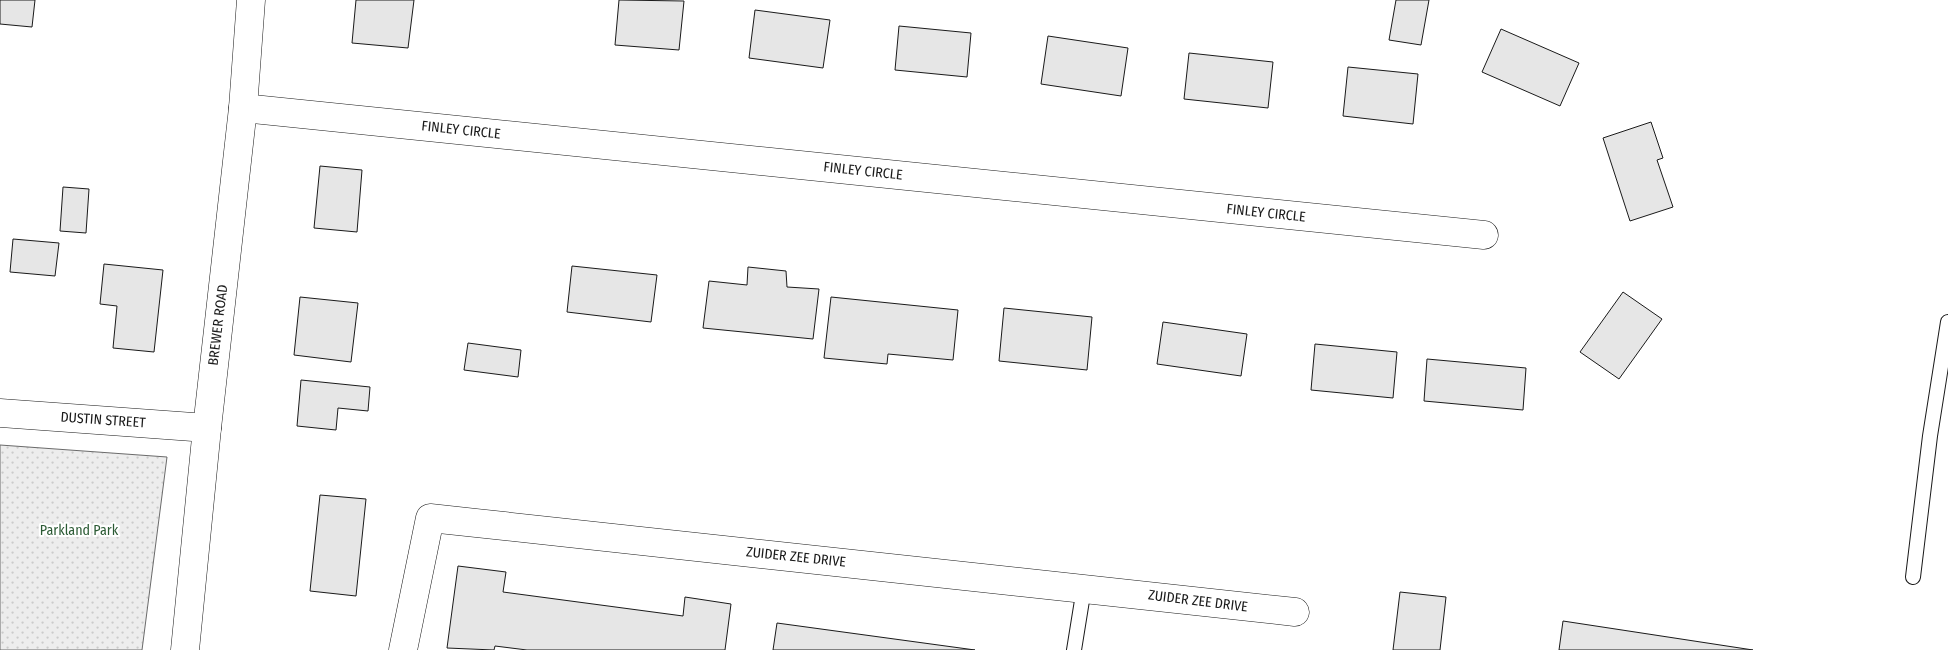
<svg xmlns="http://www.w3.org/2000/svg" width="1948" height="650" font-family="'Fira Sans Condensed',sans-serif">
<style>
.park{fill:url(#park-dots);stroke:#6a6a6a}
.building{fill:#e6e6e6;stroke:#1a1a1a}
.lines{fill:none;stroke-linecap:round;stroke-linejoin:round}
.lane-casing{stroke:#1a1a1a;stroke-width:16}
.street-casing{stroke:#1a1a1a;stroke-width:29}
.secondary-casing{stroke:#1a1a1a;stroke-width:29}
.lane{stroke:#fff;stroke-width:14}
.street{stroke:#fff;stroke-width:28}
.secondary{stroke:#fff;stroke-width:28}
.labels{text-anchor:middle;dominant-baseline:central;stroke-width:4;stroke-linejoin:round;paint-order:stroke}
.street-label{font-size:14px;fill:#1a1a1a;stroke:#fff}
.park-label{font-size:14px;fill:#2b5a34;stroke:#fff}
</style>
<defs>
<pattern id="park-dots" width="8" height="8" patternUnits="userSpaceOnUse" patternTransform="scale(1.25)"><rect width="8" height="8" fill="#ededed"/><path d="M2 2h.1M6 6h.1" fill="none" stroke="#cbcbcb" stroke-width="1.8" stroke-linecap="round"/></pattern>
</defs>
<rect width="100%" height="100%" fill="#fff"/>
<polygon class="park" points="0,445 167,457 142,650 0,650"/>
<g class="building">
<polygon points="0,0 35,0 32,27 0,24"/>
<polygon points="356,0 414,0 408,48 352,43"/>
<polygon points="619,0 684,1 679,50 615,45"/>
<polygon points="1396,0 1429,0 1421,45 1389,40"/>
<polygon points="755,10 830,20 823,68 749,58"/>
<polygon points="899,26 971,33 967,77 895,70"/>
<polygon points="1501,29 1579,63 1560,106 1482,72"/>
<polygon points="1048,36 1128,48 1121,96 1041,84"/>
<polygon points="1189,53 1273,62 1268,108 1184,99"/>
<polygon points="1348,67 1418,74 1413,124 1343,116"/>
<polygon points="1651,122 1663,158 1657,160 1673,207 1630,221 1603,138"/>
<polygon points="320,166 362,170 357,232 314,228"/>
<polygon points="63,187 89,189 86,233 60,231"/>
<polygon points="13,239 59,243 55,276 10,272"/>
<polygon points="104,264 163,270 154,352 113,348 117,306 100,304"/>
<polygon points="572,266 657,275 651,322 567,312"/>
<polygon points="748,267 786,271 787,287 819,289 813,339 703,328 709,281 747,285"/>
<polygon points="1623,292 1662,319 1619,379 1580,352"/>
<polygon points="300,297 358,303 351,362 294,355"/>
<polygon points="831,297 958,310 953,360 888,354 887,364 824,358"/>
<polygon points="1004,308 1092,317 1087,370 999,361"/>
<polygon points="1163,322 1247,334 1241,376 1157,364"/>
<polygon points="468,343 521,350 518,377 464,370"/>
<polygon points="1315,344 1397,352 1393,398 1311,390"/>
<polygon points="1427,359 1526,368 1523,410 1424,401"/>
<polygon points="301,380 370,387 368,411 338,408 336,430 297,426"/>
<polygon points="320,495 366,499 356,596 310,591"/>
<polygon points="458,566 506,572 503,592 683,616 685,597 731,604 725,650 527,650 495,646 494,650 447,648"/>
<polygon points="1400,592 1446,597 1440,650 1393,650"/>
<polygon points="1563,621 1753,650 1559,650"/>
<polygon points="777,623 975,650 773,650"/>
</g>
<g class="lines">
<defs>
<g id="lane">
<polyline points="1913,577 1930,436 1948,322"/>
<polyline points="1074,650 1084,588"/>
</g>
<g id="street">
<polyline points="243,108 1484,235"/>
<polyline points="0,413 207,428"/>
<polyline points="403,650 430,518 1295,612"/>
</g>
<polyline id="secondary" points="185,650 207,428 243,108 251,0"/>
</defs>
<use href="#lane" class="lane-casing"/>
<use href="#street" class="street-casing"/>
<use href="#secondary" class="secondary-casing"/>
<use href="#lane" class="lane"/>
<use href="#street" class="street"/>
<use href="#secondary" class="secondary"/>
</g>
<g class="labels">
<g class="street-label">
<text transform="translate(461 130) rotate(6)">FINLEY CIRCLE</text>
<text transform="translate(863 171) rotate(6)">FINLEY CIRCLE</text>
<text transform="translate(1266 213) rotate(6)">FINLEY CIRCLE</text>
<text transform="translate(218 325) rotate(-83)">BREWER ROAD</text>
<text transform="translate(103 420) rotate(4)">DUSTIN STREET</text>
<text transform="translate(796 557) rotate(6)">ZUIDER ZEE DRIVE</text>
<text transform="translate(1198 601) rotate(7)">ZUIDER ZEE DRIVE</text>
</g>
<g class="park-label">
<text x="79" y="530">Parkland Park</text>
</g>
</g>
</svg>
